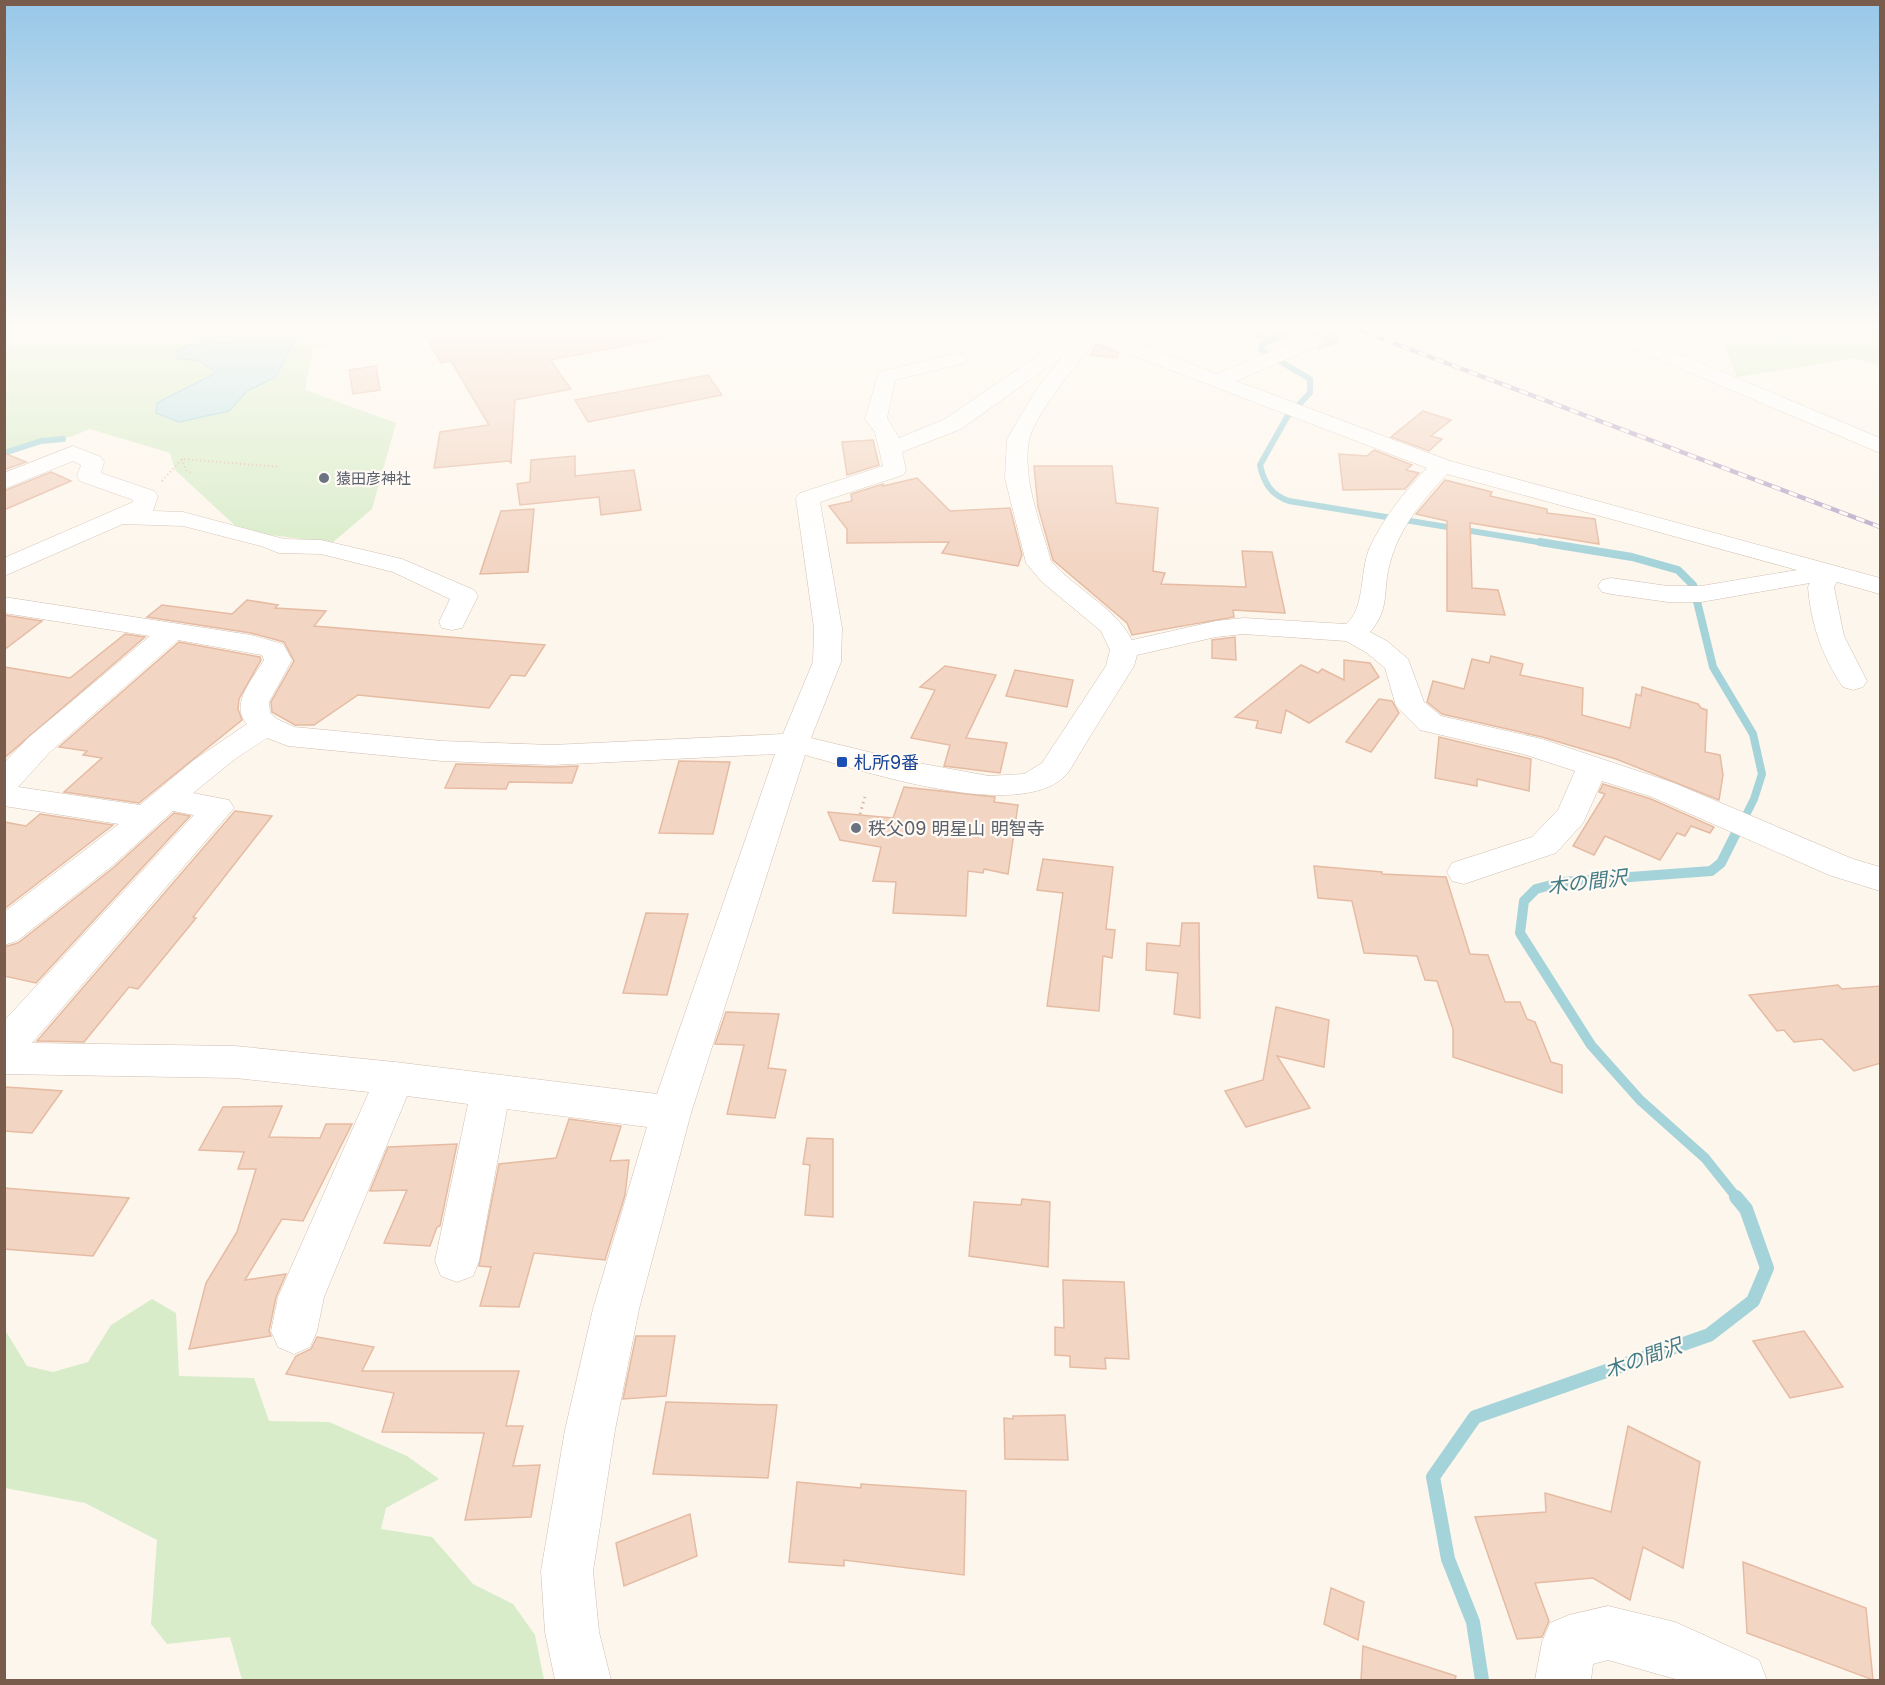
<svg xmlns="http://www.w3.org/2000/svg" width="1885" height="1685" font-family="Inter,'Noto Sans JP',sans-serif">
<style>
.green{fill:#d8ecc9}
.water{fill:#bfe3e8;stroke:#a5d3da;stroke-width:1.5}
.lines{fill:none;stroke-linecap:round;stroke-linejoin:round}
.stream-far3{stroke:#a5d3da;stroke-width:6}
.stream-far2{stroke:#a5d3da;stroke-width:8}
.stream-far1{stroke:#a5d3da;stroke-width:10}
.stream{stroke:#a5d3da;stroke-width:14}
.building{fill:#f3d5c3;stroke:#e6bba3;stroke-width:1.5}
.minor-tunnel{stroke:#dcd0c4;stroke-width:22;stroke-dasharray:22 10;stroke-linecap:butt}
.minor-casing{stroke:#d1beb0;stroke-width:1}
.path-far1{stroke:#d9b8a5;stroke-width:2;stroke-dasharray:1 3;stroke-linecap:butt}
.path{stroke:#d9b8a5;stroke-width:3;stroke-dasharray:1.5 4;stroke-linecap:butt}
.minor{fill:#fff;fill-rule:evenodd}
.rail-casing{stroke:#b9a8c9;stroke-width:4.5}
.rail{stroke:#fffaf3;stroke-width:3;stroke-dasharray:9;stroke-linecap:butt}
.worship-dot{fill:#6b7280;stroke:#fffaf3;stroke-width:2}
.transit-dot{fill:#1a4fb4;stroke:#fffaf3;stroke-width:2}
.labels{text-anchor:middle;dominant-baseline:central;stroke-width:4.5;stroke-linejoin:round;paint-order:stroke}
.far-worship-label{font-size:15px;fill:#5b616d;stroke:#fffaf3;text-anchor:start}
.transit-label{font-size:18px;fill:#164399;stroke:#fffaf3;text-anchor:start}
.worship-label{font-size:18px;fill:#5b616d;stroke:#fffaf3;text-anchor:start}
.water-label{font-size:20px;font-style:italic;fill:#437c86;stroke:#fffaf3}
</style>
<rect width="100%" height="100%" fill="#fdf6ec"/>
<g class="green">
<polygon points="4,327 339,327 358,337 313,348 305,390 396,423 372,509 332,543 241,531 175,470 170,453 90,429 70,437 42,439 5,451"/>
<polygon points="1703,327 1880,327 1880,366 1855,358 1737,377 1720,335"/>
<polygon points="152,1299 176,1313 179,1376 254,1378 269,1421 329,1422 407,1456 439,1479 386,1508 381,1529 432,1537 473,1584 513,1604 535,1635 544,1680 242,1680 230,1637 167,1644 151,1624 157,1540 85,1503 5,1488 5,1330 27,1366 53,1372 88,1362 111,1325"/>
</g>
<polygon class="water" points="285,340 292,345 276,377 247,391 229,411 179,422 156,413 157,403 216,373 200,361 176,358 177,351 189,345"/>
<g class="lines">
<g class="stream-far3">
<path d="M1240,327l30,13 -8,5 -1,5 49,29v14l-23,24 -27,48c4,18 11,30 29,36l261,43"/>
<polyline points="1270,340 1284,334"/>
<polyline points="4,453 41,441 63,439"/>
</g>
<polyline class="stream-far2" points="1540,542 1632,557 1678,570 1693,585 1713,667 1753,734 1762,774 1754,799 1740,827"/>
<polyline class="stream-far1" points="1737,1198 1705,1158 1640,1100 1591,1045 1520,933 1524,901 1536,889 1563,882 1711,871 1721,863 1740,825"/>
<polyline class="stream" points="1482,1680 1473,1622 1448,1559 1433,1477 1475,1417 1709,1335 1753,1301 1767,1268 1746,1209 1736,1197"/>
</g>
<g class="building">
<polygon points="421,327 659,327 661,339 550,360 571,389 515,400 511,463 509,461 434,468 440,432 489,425 451,361 441,363"/>
<polygon points="1096,344 1119,353 1117,358 1091,355"/>
<polygon points="376,366 380,390 353,394 349,370"/>
<polygon points="708,375 722,395 588,422 575,400"/>
<polygon points="1423,411 1451,420 1431,436 1442,439 1429,451 1391,437"/>
<polygon points="873,440 879,465 847,475 842,442"/>
<polygon points="1374,450 1412,465 1406,470 1419,473 1405,489 1343,490 1339,454 1367,456"/>
<polygon points="4,453 26,462 4,470"/>
<polygon points="575,456 575,476 634,470 641,510 601,515 599,497 520,505 517,484 530,482 531,460"/>
<polygon points="1034,466 1112,466 1116,503 1158,508 1153,571 1165,573 1161,584 1246,587 1242,551 1272,552 1285,613 1233,610 1234,617 1132,635 1127,623 1053,560 1038,507"/>
<polygon points="51,472 71,481 4,510 4,491"/>
<polygon points="917,478 950,511 1010,508 1022,555 1018,566 942,553 949,542 847,543 847,529 829,506 852,501 851,494 883,484 883,486"/>
<polygon points="1445,480 1492,492 1490,496 1547,509 1547,513 1595,519 1599,544 1470,523 1472,588 1498,590 1505,615 1447,611 1447,521 1416,514"/>
<polygon points="534,509 528,572 480,574 501,511"/>
<polygon points="247,600 278,605 275,608 326,611 314,626 545,645 525,676 511,675 489,708 358,695 314,725 295,725 272,712 271,702 294,661 284,642 251,633 147,617 162,605 232,614"/>
<polygon points="4,615 42,621 4,650"/>
<polygon points="125,634 145,637 4,758 4,667 70,678"/>
<polygon points="1235,637 1236,660 1212,658 1212,640"/>
<polygon points="179,642 260,657 261,660 239,699 238,709 242,720 139,803 64,792 102,758 83,755 87,751 59,747"/>
<polygon points="1491,656 1523,664 1520,675 1583,688 1582,715 1630,728 1636,694 1641,696 1642,687 1698,704 1701,708 1707,710 1705,752 1720,755 1723,775 1719,800 1616,759 1542,737 1442,714 1427,702 1433,681 1464,689 1472,659 1489,663"/>
<polygon points="1344,660 1370,663 1379,677 1309,723 1286,710 1281,733 1256,728 1258,721 1235,717 1301,665 1318,673 1322,669 1344,680"/>
<polygon points="945,666 996,675 966,738 1007,743 1000,773 944,766 950,745 911,738 935,690 920,687"/>
<polygon points="1015,670 1073,680 1067,707 1006,696"/>
<polygon points="1379,699 1392,701 1399,713 1371,752 1346,742"/>
<polygon points="1439,737 1531,759 1529,791 1477,779 1477,786 1435,778"/>
<polygon points="679,761 730,762 713,834 659,833"/>
<polygon points="456,764 552,767 578,766 572,783 509,782 506,789 445,788"/>
<polygon points="1603,784 1651,799 1714,827 1710,833 1691,826 1685,836 1677,833 1660,860 1605,836 1594,855 1573,846 1605,794 1599,792"/>
<polygon points="904,787 995,797 994,802 1018,805 1008,874 984,869 983,873 968,871 966,916 893,913 896,882 873,881 881,847 840,840 828,812 893,818"/>
<polygon points="235,811 272,816 193,917 196,918 138,989 129,987 84,1042 37,1041"/>
<polygon points="174,813 190,816 36,983 4,976 4,947 18,943 113,868"/>
<polygon points="40,814 113,825 4,909 4,822 26,826"/>
<polygon points="1043,859 1113,867 1106,929 1115,930 1112,958 1103,956 1099,1011 1047,1006 1063,893 1037,890"/>
<polygon points="1314,866 1382,872 1382,874 1446,877 1470,954 1488,955 1505,1002 1520,1002 1527,1019 1535,1022 1551,1062 1562,1065 1562,1093 1453,1057 1453,1029 1437,981 1425,980 1417,956 1364,953 1352,901 1318,898"/>
<polygon points="646,913 688,914 667,995 623,993"/>
<polygon points="1182,923 1199,923 1200,1018 1174,1014 1178,973 1146,970 1147,943 1180,946"/>
<polygon points="1838,985 1842,989 1881,986 1881,1063 1854,1071 1822,1039 1794,1042 1784,1030 1777,1031 1749,995"/>
<polygon points="1276,1007 1329,1020 1324,1067 1277,1056 1310,1108 1246,1127 1225,1091 1263,1080"/>
<polygon points="726,1012 779,1014 768,1068 786,1070 775,1118 727,1114 744,1045 715,1044"/>
<polygon points="4,1087 22,1088 62,1091 32,1133 4,1131"/>
<polygon points="282,1106 269,1137 320,1138 326,1124 352,1124 303,1221 282,1219 245,1280 286,1274 276,1297 269,1331 271,1336 189,1349 206,1283 237,1232 256,1169 238,1169 244,1152 199,1150 223,1107"/>
<polygon points="569,1119 621,1126 610,1161 629,1160 625,1195 605,1260 534,1253 519,1307 480,1306 491,1267 479,1266 499,1164 556,1158"/>
<polygon points="807,1138 833,1139 833,1217 805,1215 810,1165 803,1164"/>
<polygon points="457,1144 440,1226 437,1227 430,1246 384,1243 407,1190 370,1191 388,1147"/>
<polygon points="4,1188 129,1198 93,1256 4,1249"/>
<polygon points="1022,1199 1050,1202 1048,1267 969,1256 974,1202 1021,1205"/>
<polygon points="1063,1280 1124,1282 1129,1359 1105,1358 1106,1369 1070,1367 1070,1356 1055,1355 1055,1327 1064,1328"/>
<polygon points="1804,1331 1843,1387 1790,1398 1753,1341"/>
<polygon points="636,1336 675,1336 666,1396 623,1399"/>
<polygon points="317,1337 374,1347 362,1371 519,1371 506,1426 523,1426 513,1466 540,1465 531,1517 465,1520 484,1433 382,1432 394,1393 286,1374 296,1356 311,1349"/>
<polygon points="666,1402 777,1405 768,1478 653,1474"/>
<polygon points="1065,1415 1068,1460 1005,1459 1004,1418 1013,1419 1013,1416"/>
<polygon points="1628,1426 1700,1462 1683,1568 1643,1547 1630,1600 1593,1578 1535,1583 1549,1621 1542,1637 1517,1639 1475,1517 1546,1512 1545,1493 1611,1512"/>
<polygon points="797,1482 861,1488 861,1484 966,1491 964,1575 844,1560 844,1566 789,1562"/>
<polygon points="690,1514 697,1556 624,1586 616,1543"/>
<polygon points="1743,1562 1866,1608 1873,1680 1747,1633"/>
<polygon points="1331,1588 1364,1602 1358,1640 1324,1624"/>
<polygon points="1363,1646 1456,1676 1455,1680 1361,1680"/>
</g>
<g class="lines">
<polyline class="minor-tunnel" points="1315,340 1350,327"/>
<defs>
<g id="minor">
<path d="M1075,327h22l120,47 91,-38h14l3,4 -3,4 -86,37 214,80 430,117v16l-43,-12 -3,5 10,49 23,45 -4,6 -10,3 -10,-3c-21,-31 -32,-63 -35,-100l2,-4 -109,19h-33l-57,-8 -9,-2 -4,-6 4,-6 9,-2 57,8h33l96,-16 -350,-96c-24,26 -48,54 -57,89 -8,27 1,45 -20,69l17,9 21,18 16,43 17,14 101,23 132,44 179,76 27,8v24l-51,-16 -177,-78 -50,-16 -19,42 -27,30 -92,31 -12,-3 -5,-9 5,-9 80,-26 26,-27 17,-39 -52,-17 -103,-24 -24,-24 -11,-38 -18,-15 -21,-12 -102,-7 -28,3 -79,18 -3,11c-17,27 -34,54 -51,82 -6,9 -12,23 -20,30 -51,43 -198,-7 -258,-23l-114,358 -52,196 -24,121 -22,141 6,61 12,48h-56l-10,-48 -4,-61 24,-141 28,-121 54,-182 -140,-18 -28,152 -6,15 -16,6 -16,-6 -6,-15 33,-157 -61,-8 -83,201 -7,34 -7,16 -16,7 -16,-7 -7,-16 7,-34 91,-205 -134,-14 -231,-4v-53l190,-206 -21,-4 -61,55 -95,75 -13,4v-33l115,-88 -115,-18v-43l24,-25 122,-102 -146,-23v-16l247,38 32,9 9,16 -23,42 1,11 7,6 17,8 148,14 110,4 231,-11 30,-72 1,-34 -18,-130 4,-5 83,-27 -8,-34 -10,-13 14,-47 79,-19 7,2 3,4 -3,4 -70,17 -8,38 12,20 46,-19 121,-83h13l2,-3zM1095,341l332,127c-22,23 -43,49 -57,79 -11,24 -4,61 -24,77l-102,-6 -28,3 -84,19c-18,-34 -56,-50 -81,-79 -10,-37 -29,-81 -22,-121 5,-25 49,-77 66,-99zM1062,357l-26,33 -29,49 -2,39 21,85 16,19 59,49 9,19 -4,16 -64,97 -18,11 -35,2 -87,-16 -91,-22 30,-76 1,-34 -22,-126 83,-27 3,-5 -4,-18 59,-23zM178,640l84,15 2,5c-11,19 -35,44 -17,64l-53,36 -54,45 -122,-18 32,-35zM267,738l21,8 154,15 110,4 223,-11 -118,340 -262,-32 -160,-16 -203,-3 202,-235 -5,-8 -36,-7 42,-34z"/>
<polygon points="1590,327 1615,327 1880,438 1880,453 1592,331"/>
<polygon points="73,446 101,457 104,462 101,473 154,491 158,496 153,511 183,512 284,539 321,540 402,559 474,590 478,596 462,628 452,630 442,628 439,622 450,599 393,572 321,554 279,553 261,546 183,526 123,524 4,576 4,558 133,502 133,500 80,481 77,476 81,465 73,461 4,489 4,473"/>
<polygon points="1608,1606 1675,1622 1759,1660 1767,1680 1679,1680 1608,1660 1593,1664 1591,1680 1535,1680 1542,1642 1550,1623 1569,1615"/>
</g>
</defs>
<use href="#minor" class="minor-casing"/>
<g class="path-far1">
<polyline points="182,459 186,470 193,474"/>
<polyline points="162,481 182,459 280,467"/>
</g>
<polyline class="path" points="860,814 865,797"/>
<use href="#minor" class="minor"/>
<defs>
<polyline id="rail" points="1351,327 1880,527"/>
</defs>
<use href="#rail" class="rail-casing"/>
<use href="#rail" class="rail"/>
</g>
<linearGradient id="sky" x2="0" y2="1"><stop stop-color="#97c7e8"/><stop offset="0.58" stop-color="#fefbf6"/><stop offset="1" stop-color="#fefbf6" stop-opacity="0"/></linearGradient>
<rect width="1885" height="563" fill="url(#sky)"/>
<g class="worship-dot">
<circle cx="324" cy="478" r="6"/>
<circle cx="856" cy="828" r="6"/>
</g>
<rect class="transit-dot" x="836" y="756" width="12" height="12" rx="3"/>
<g class="labels">
<g class="far-worship-label">
<text x="336" y="478">猿田彦神社</text>
</g>
<g class="transit-label">
<text x="854" y="762">札所9番</text>
</g>
<g class="worship-label">
<text x="868" y="828">秩父09 明星山 明智寺</text>
</g>
<g class="water-label">
<text transform="translate(1587 882) rotate(-7)">木の間沢</text>
<text transform="translate(1643 1358) rotate(-19)">木の間沢</text>
</g>
</g>
<rect width="1885" height="1685" fill="none" stroke="#7a5c4d" stroke-width="12"/>
</svg>
